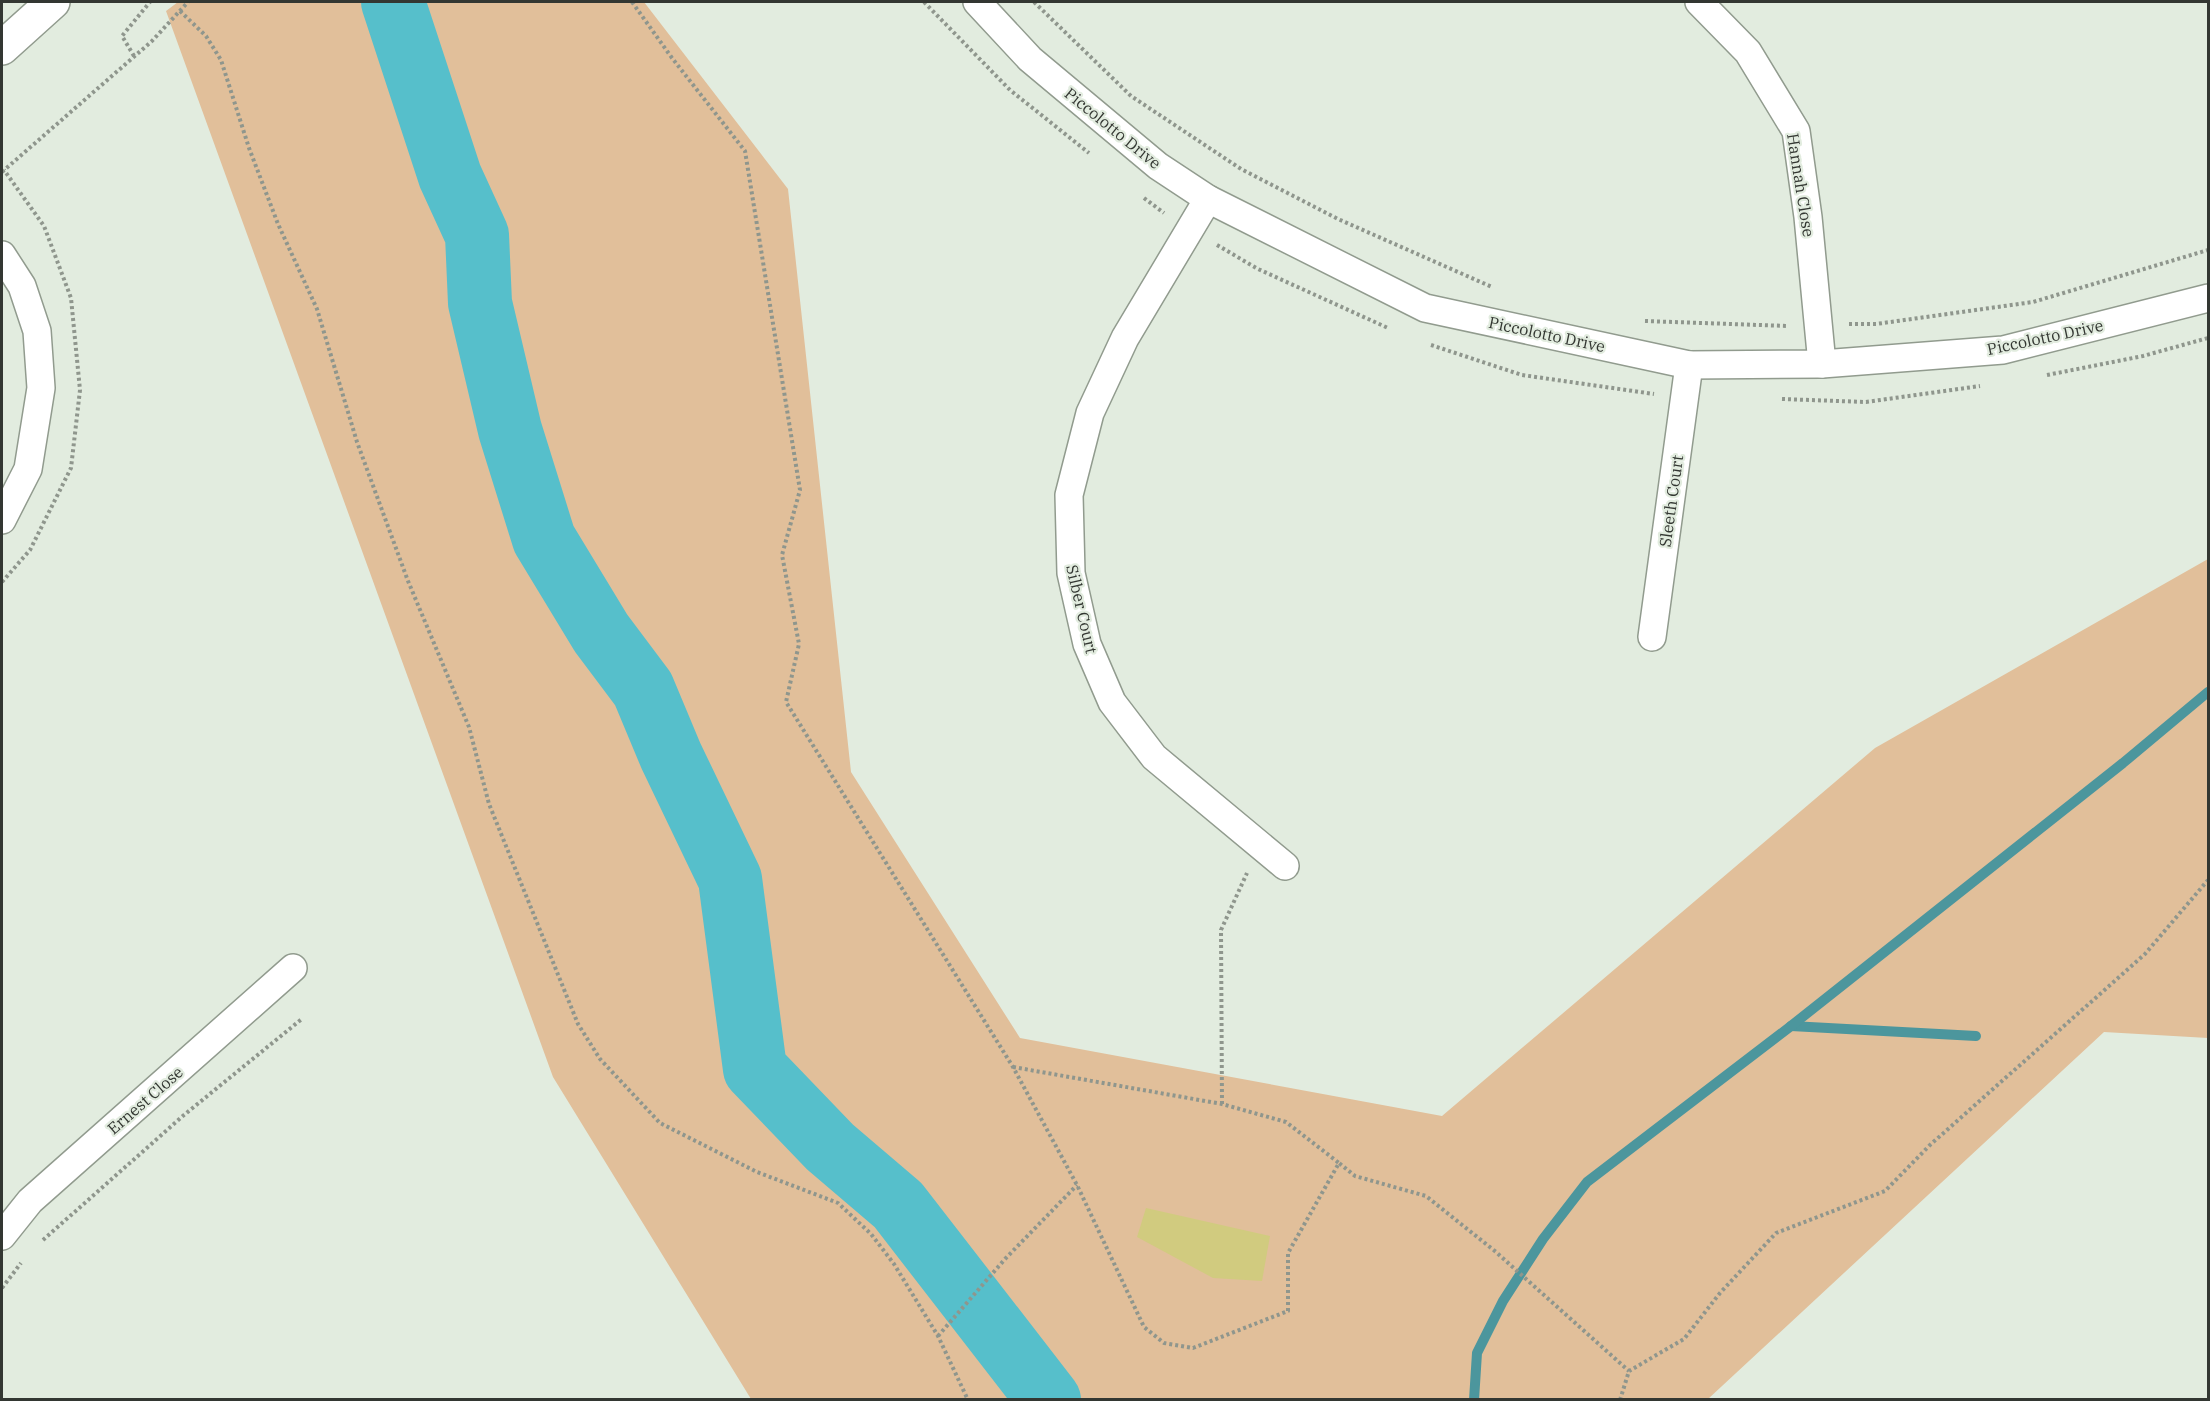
<svg xmlns="http://www.w3.org/2000/svg" width="2210" height="1401" font-family="'IBM Plex Serif',serif">
<style>
.green{fill:#e1bf9a}
.lines{fill:none;stroke-linecap:round;stroke-linejoin:round}
.stream{stroke:#4c969d;stroke-width:10}
.river{stroke:#56bfcb;stroke-width:64}
.building{fill:#d1cb7f}
.minor-casing{stroke:#919b8e;stroke-width:30}
.tertiary-casing{stroke:#919b8e;stroke-width:36}
.path{stroke:#8f968d;stroke-width:4;stroke-dasharray:3 3;stroke-linecap:butt}
.minor{stroke:#fff;stroke-width:27}
.tertiary{stroke:#fff;stroke-width:33}
.labels{text-anchor:middle;dominant-baseline:central;stroke-width:4.5;stroke-linejoin:round;paint-order:stroke}
.street-label{font-size:16px;fill:#333732;stroke:#e2ecdf}
</style>
<rect width="100%" height="100%" fill="#e2ecdf"/>
<polygon class="green" points="178,2 644,2 788,189 851,772 1020,1038 1442,1116 1875,748 2208,559 2208,1038 2104,1032 1708,1399 751,1399 553,1077 166,11"/>
<g class="lines">
<g class="stream">
<polyline points="1791,1026 1976,1036"/>
<polyline points="1474,1400 1477,1353 1503,1301 1543,1239 1587,1182 1791,1026 2123,763 2208,692"/>
</g>
<polyline class="river" points="393,2 450,176 477,235 480,303 510,430 544,539 601,633 643,689 671,756 730,879 755,1069 830,1147 898,1205 1049,1400"/>
</g>
<polygon class="building" points="1146,1208 1270,1236 1262,1281 1213,1278 1137,1237"/>
<g class="lines">
<defs>
<g id="minor">
<polyline points="977,2 1030,59 1158,166 1208,199 1425,308 1689,365 1822,364 2003,350 2208,298"/>
<polyline points="1699,2 1748,52 1796,131 1808,217 1822,364"/>
<polyline points="1208,199 1125,338 1090,413 1069,495 1071,573 1087,644 1112,702 1154,757 1285,866"/>
<polyline points="2,255 22,286 37,331 41,388 28,469 2,520"/>
<polyline points="1652,637 1689,365"/>
<polyline points="2,1236 30,1201 293,968"/>
</g>
<polyline id="tertiary" points="2,48 53,2"/>
</defs>
<use href="#minor" class="minor-casing"/>
<use href="#tertiary" class="tertiary-casing"/>
<g class="path">
<polyline points="632,2 672,58 745,151 800,490 782,555 799,644 786,702 1013,1067 1077,1185 1144,1327 1164,1343 1193,1348 1288,1311 1288,1253 1339,1163 1355,1176 1426,1196 1496,1252 1629,1371"/>
<polyline points="924,2 1010,90 1089,153"/>
<polyline points="1034,2 1131,96 1241,169 1338,219 1492,287"/>
<polyline points="180,11 206,36 221,60 249,148 278,224 317,309 357,442 408,581 469,727 489,804 578,1024 600,1059 660,1123 757,1172 838,1203 871,1234 894,1264 938,1336 968,1400"/>
<polyline points="134,56 122,36 150,2"/>
<polyline points="2,172 152,41 188,2"/>
<polyline points="1144,198 1164,213"/>
<polyline points="1217,245 1258,269 1388,328"/>
<polyline points="1645,321 1788,326"/>
<polyline points="1849,324 1876,324 2033,302 2208,250"/>
<polyline points="1431,345 1522,375 1654,394"/>
<polyline points="2047,375 2143,356 2208,338"/>
<polyline points="1782,399 1866,402 1980,386"/>
<polyline points="2,582 30,550 71,468 80,390 71,298 44,226 4,170"/>
<polyline points="1013,1067 1222,1104 1286,1122 1339,1163"/>
<polyline points="1222,1104 1221,930 1247,873"/>
<polyline points="43,1240 184,1115 303,1018"/>
<polyline points="2,1288 21,1263"/>
<polyline points="938,1336 1005,1259 1077,1185"/>
<polyline points="1620,1400 1629,1371 1684,1339 1720,1293 1776,1233 1885,1191 1930,1145 2145,954 2208,880"/>
</g>
<use href="#minor" class="minor"/>
<use href="#tertiary" class="tertiary"/>
</g>
<g class="labels">
<g class="street-label">
<text transform="translate(1113 128) rotate(39)">Piccolotto Drive</text>
<text transform="translate(1801 185) rotate(81)">Hannah Close</text>
<text transform="translate(1547 334) rotate(12)">Piccolotto Drive</text>
<text transform="translate(2045 337) rotate(-12)">Piccolotto Drive</text>
<text transform="translate(1671 501) rotate(-82)">Sleeth Court</text>
<text transform="translate(1082 609) rotate(77)">Silber Court</text>
<text transform="translate(145 1100) rotate(-41)">Ernest Close</text>
</g>
</g>
<rect width="2210" height="1401" fill="none" stroke="#333732" stroke-width="6"/>
</svg>
